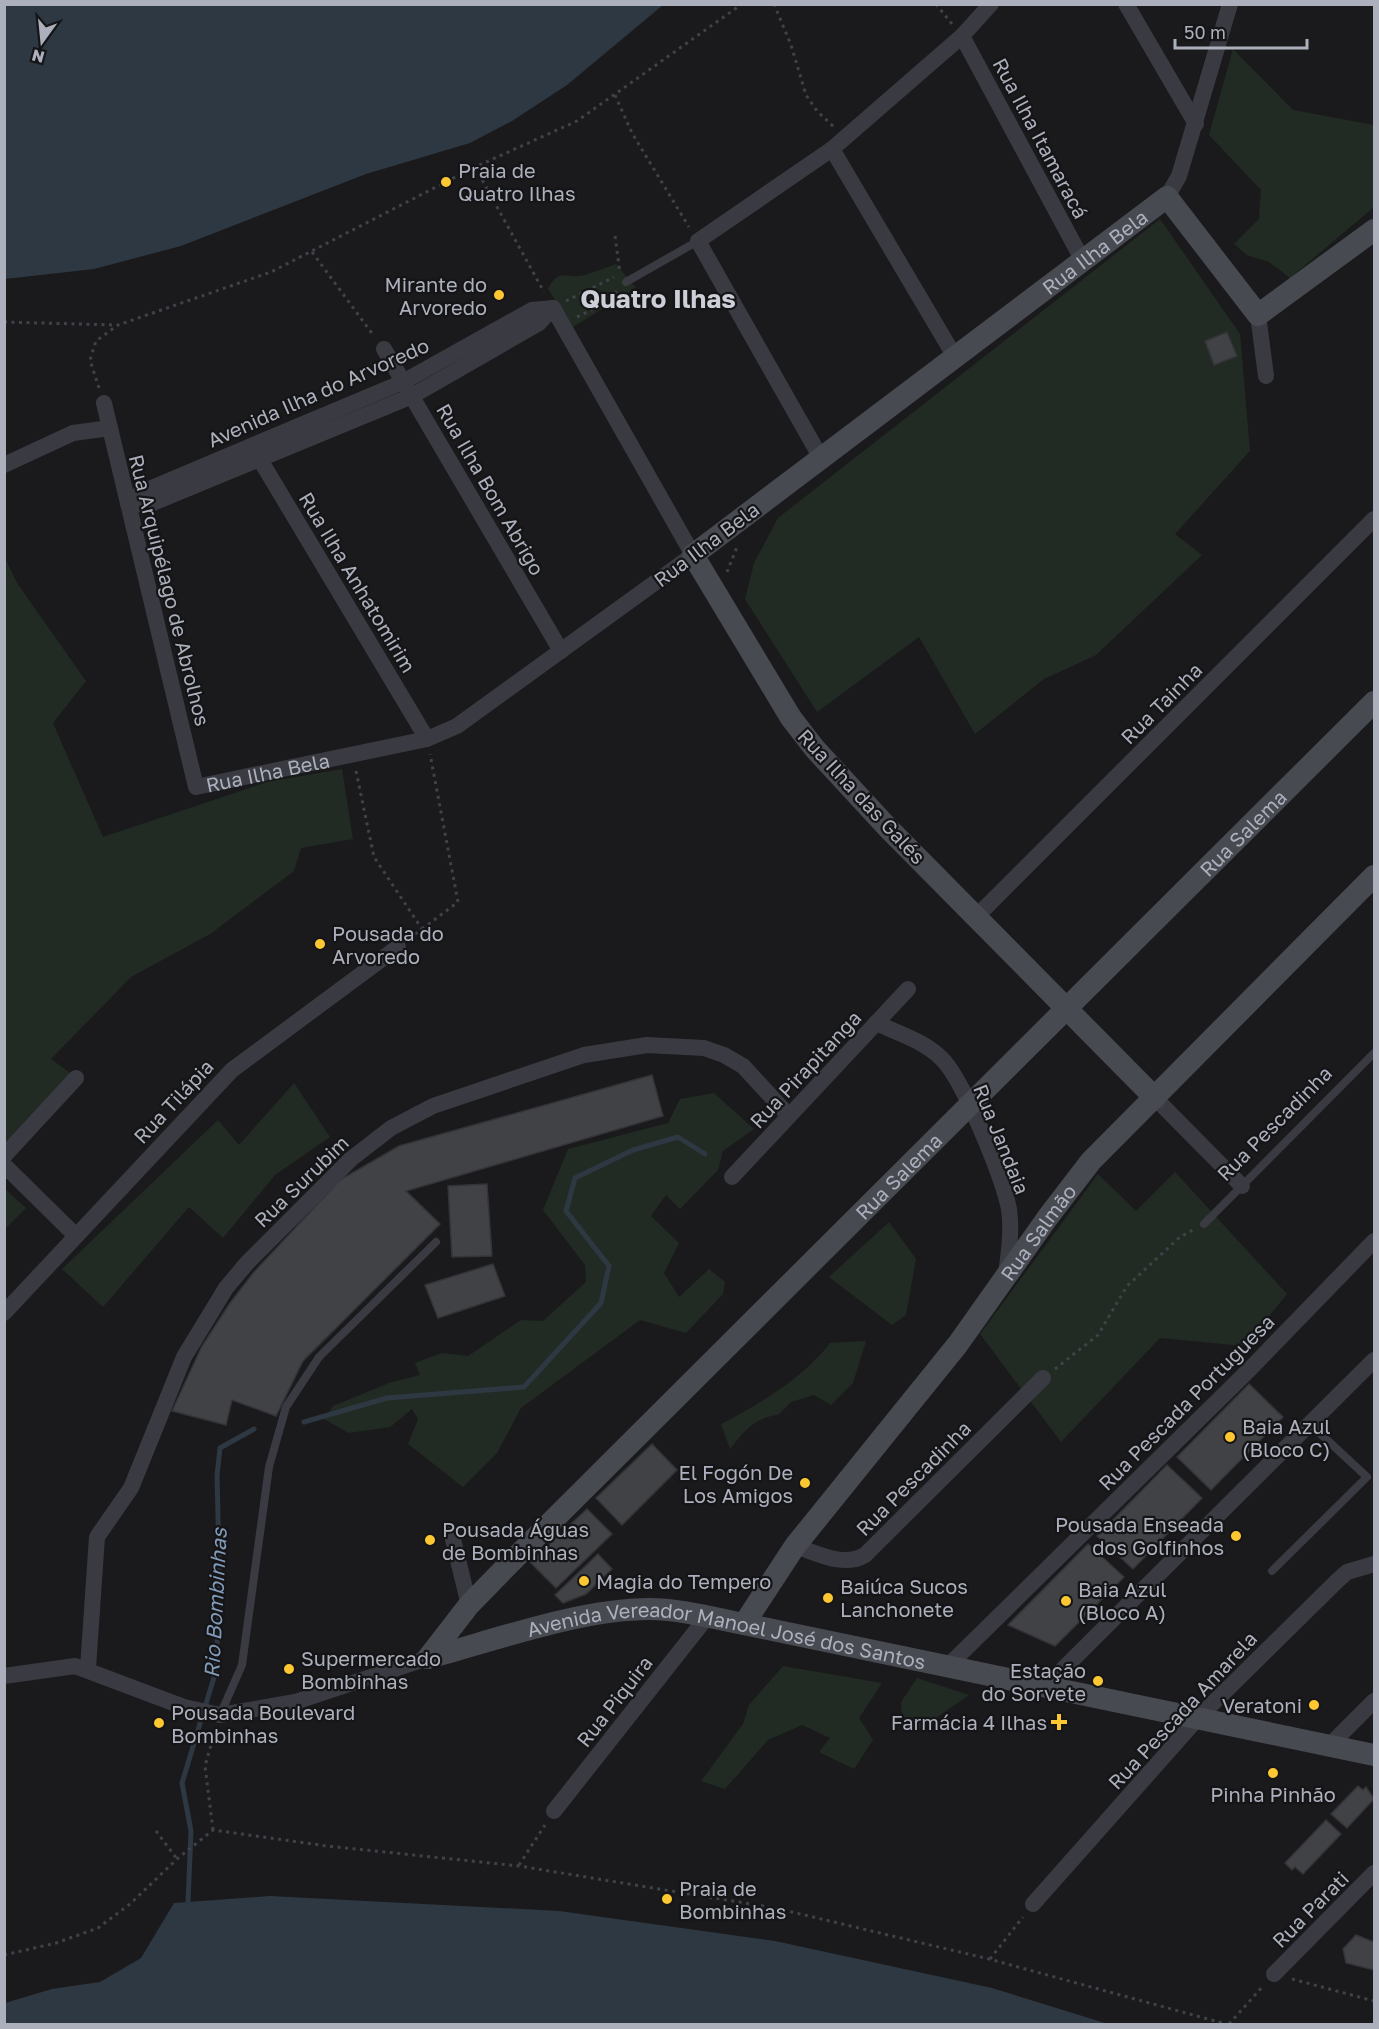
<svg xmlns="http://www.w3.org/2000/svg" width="1379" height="2029" font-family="'Golos Text',sans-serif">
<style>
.green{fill:#212b23}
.water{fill:#2e3842}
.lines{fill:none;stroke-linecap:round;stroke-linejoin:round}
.stream{stroke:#2e3842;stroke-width:5}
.building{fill:#414246;stroke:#343438;stroke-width:1.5}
.path{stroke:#404249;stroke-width:3;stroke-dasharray:3 4.5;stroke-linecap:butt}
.lane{stroke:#3a3b42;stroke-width:8}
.street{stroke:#3a3b42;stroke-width:16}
.secondary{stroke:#484a52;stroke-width:22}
.poi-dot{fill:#fdc731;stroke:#151517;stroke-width:2}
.labels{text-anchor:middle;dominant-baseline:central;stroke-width:4.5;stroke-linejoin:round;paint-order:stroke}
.street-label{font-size:20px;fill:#acb0bc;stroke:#151517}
.poi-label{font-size:20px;fill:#acb0bc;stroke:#151517;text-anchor:start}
.water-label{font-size:21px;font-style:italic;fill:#819bb9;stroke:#151517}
.district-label{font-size:26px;font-weight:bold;fill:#cdcfd8;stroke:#151517}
</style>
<rect width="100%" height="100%" fill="#1a1a1c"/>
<g class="green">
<polygon points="1233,49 1293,110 1374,125 1374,207 1290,278 1269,262 1247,255 1234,244 1259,219 1261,190 1209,135"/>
<polygon points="1160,219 1240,334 1250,451 1175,534 1202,555 1096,655 1044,679 975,734 919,637 817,712 745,599 754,563 778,518"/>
<path d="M616,264l20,24 -63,39 -25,-38c11,-22 18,-9 36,-14 11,-3 21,-7 32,-11z"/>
<polygon points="4,556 17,583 86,681 53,723 103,837 267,782 342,769 353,839 301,848 294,871 210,934 131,977 51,1059 73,1075 4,1149"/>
<polygon points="294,1083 330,1137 275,1175 223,1238 189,1207 103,1307 62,1269 218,1120 239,1145"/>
<polygon points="714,1093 754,1129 723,1151 718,1170 680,1209 666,1195 651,1216 679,1243 664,1273 679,1297 709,1269 725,1282 723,1294 686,1333 640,1320 521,1408 497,1453 463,1487 408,1444 418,1419 412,1409 390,1427 348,1433 324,1419 333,1406 389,1383 420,1375 415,1363 442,1353 468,1356 521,1320 543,1321 586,1282 585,1265 543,1210 568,1149 668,1123 680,1099"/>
<polygon points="1175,1172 1287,1294 1245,1346 1160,1338 1061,1442 980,1334 1098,1174 1136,1211"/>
<polygon points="4,1188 26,1208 5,1229 4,1229"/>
<polygon points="889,1222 916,1259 906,1315 892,1325 829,1277"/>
<path d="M866,1341l-13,42 -22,22 -17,-10 -23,7 -13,13c-23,2 -35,17 -48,34l-9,-25c39,-20 82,-46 109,-81z"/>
<polygon points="783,1666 882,1683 859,1718 873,1740 854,1769 819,1752 830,1738 802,1725 768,1740 725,1789 701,1781 743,1724 749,1705"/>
<polygon points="917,1678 969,1695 920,1729 903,1728 901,1702"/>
</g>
<g class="water">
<polygon points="5,4 663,4 663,5 567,85 512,121 470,143 366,174 181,246 94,269 5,279"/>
<polygon points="270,1896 559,1911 775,1941 992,1988 1108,2024 5,2024 5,2003 52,1989 100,1982 141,1958 174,1903"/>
</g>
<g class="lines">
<g class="stream">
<polyline points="304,1422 387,1398 524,1387 601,1303 609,1266 566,1211 575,1178 633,1150 678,1137 705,1154"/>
<polyline points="188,1902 191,1831 182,1783 215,1674 220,1597 217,1476 220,1448 254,1429"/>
</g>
</g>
<g class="building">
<polygon points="1227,332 1237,356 1214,365 1205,341"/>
<polygon points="652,1075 663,1116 406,1191 440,1224 303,1361 276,1416 232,1400 226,1425 172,1411 202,1346 230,1303 254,1272 340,1180 399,1146"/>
<polygon points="487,1184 492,1256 452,1257 448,1186"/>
<polygon points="493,1264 505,1296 438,1318 425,1285"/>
<polygon points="1249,1384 1283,1417 1211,1490 1177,1457"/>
<polygon points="652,1444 677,1470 622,1525 596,1498"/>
<polygon points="1167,1465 1202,1498 1133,1569 1097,1536"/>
<polygon points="587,1509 612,1534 556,1588 530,1562"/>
<polygon points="1088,1544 1124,1577 1055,1646 1008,1625"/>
<polygon points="598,1554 612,1569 586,1594 563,1603 555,1595"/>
<polygon points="1358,1786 1363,1790 1366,1787 1374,1799 1347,1828 1331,1814"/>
<polygon points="1326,1820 1341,1834 1303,1874 1295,1867 1292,1870 1285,1863"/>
<polygon points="1356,1935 1374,1942 1374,1970 1346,1963 1343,1949"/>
</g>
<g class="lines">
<g class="path">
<polyline points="774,4 791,45 806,95 817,111 834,127"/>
<polyline points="936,4 952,24"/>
<polyline points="615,95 632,133 689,227"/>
<polyline points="475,167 544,292"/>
<polyline points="615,236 620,273"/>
<polyline points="312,252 374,336"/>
<polyline points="566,301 614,277"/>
<polyline points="577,317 605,303 617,291"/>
<polyline points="4,322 116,325"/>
<polyline points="99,388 90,360 96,341 118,325 271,272 475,167 577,121 742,4"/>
<polyline points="727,572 737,547"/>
<polyline points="356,771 374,857 422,929 410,938"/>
<polyline points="422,929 458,902 430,754"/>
<polyline points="1055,1369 1098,1335 1127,1286 1180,1237 1195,1229"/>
<polyline points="213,1830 205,1766 215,1731"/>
<polyline points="156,1831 177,1859"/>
<polyline points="519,1865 545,1825"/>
<polyline points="4,1955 56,1943 98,1928 130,1904 177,1859 213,1830 327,1846 519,1866 775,1908 989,1959 1226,2024"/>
<polyline points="990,1959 1023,1917"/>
<polyline points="1292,1979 1374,2001"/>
<polyline points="1229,2024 1264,1985"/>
</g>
<g class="lane">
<polyline points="626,282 698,241"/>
<polyline points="1204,1224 1374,1053"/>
<polyline points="1272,1571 1367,1477 1311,1425"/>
<polyline points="220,1715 242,1665 269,1467 286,1407 319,1357 436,1242"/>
</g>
<g class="street">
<polyline points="1126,4 1196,124"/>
<polyline points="962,36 1083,261"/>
<polyline points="832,149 955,357"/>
<polyline points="1167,197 1179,176 1230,4"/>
<polyline points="1258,315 1266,376"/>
<polyline points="384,349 561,651"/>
<path id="s1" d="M104,403l92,384 231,-48 30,-13 236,-171 -140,-247"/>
<polyline points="255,451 427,739"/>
<polyline points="821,458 698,241 832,149 962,36 991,4"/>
<polyline points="4,465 73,433 110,428"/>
<polyline points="128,503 148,505 412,396 539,323 553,308"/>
<polyline points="128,503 142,492 403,382 532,310 553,308"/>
<polyline points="977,916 1374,519"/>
<path d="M876,1023c22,10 48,18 65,35 22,20 62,121 68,151 3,22 0,43 -3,65"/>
<polyline points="1155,1098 1242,1186"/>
<polyline points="4,1156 76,1078"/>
<polyline points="4,1165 76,1236"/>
<polyline points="732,1177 908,989"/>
<polyline points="4,1313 232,1070 398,947"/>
<polyline points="451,1531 469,1605"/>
<path d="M795,1546c22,7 48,22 70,9l178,-177"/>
<polyline points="947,1667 1249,1370 1374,1241"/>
<polyline points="88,1668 97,1537 131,1488 184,1357 226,1288 247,1263 351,1159 391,1128 433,1106 584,1055 647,1045 704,1048 724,1055 743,1066 789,1116"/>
<polyline points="4,1676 75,1666 184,1707 220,1715 295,1702 428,1658"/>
<polyline points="1045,1687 1374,1360"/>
<polyline points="1329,1746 1374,1701"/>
<polyline points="554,1811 707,1617"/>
<polyline points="1033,1904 1197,1719 1337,1581 1347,1572 1374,1564"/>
<polyline points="1274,1974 1374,1873"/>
</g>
<g class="secondary">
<path id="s2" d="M1155,1098l-267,-270 -73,-79 -24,-31 -98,-163 474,-358 91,118 116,-85"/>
<path id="s3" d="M744,1624l51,-78 163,-202 90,-127 43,-56 283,-285"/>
<path id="s4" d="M428,1658l41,-53 44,-45 861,-858"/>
<path id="s5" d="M428,1658c67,-18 153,-49 221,-49 31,0 64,9 95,15l630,131"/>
</g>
</g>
<g class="poi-dot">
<circle cx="446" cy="182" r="6"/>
<circle cx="499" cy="295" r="6"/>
<circle cx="320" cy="944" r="6"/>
<circle cx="1230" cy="1437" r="6"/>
<circle cx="805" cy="1483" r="6"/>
<circle cx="1236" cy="1536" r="6"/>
<circle cx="430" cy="1540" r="6"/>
<circle cx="584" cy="1581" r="6"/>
<circle cx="828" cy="1598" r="6"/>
<circle cx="1066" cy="1601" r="6"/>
<circle cx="289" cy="1669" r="6"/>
<circle cx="1098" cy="1681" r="6"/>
<circle cx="1314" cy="1705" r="6"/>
<path d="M1056 1713h6v6h6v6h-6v6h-6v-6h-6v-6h6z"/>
<circle cx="159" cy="1723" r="6"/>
<circle cx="1273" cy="1773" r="6"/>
<circle cx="667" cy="1899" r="6"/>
</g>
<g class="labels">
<g class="street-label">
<text transform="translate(1041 138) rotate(62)">Rua Ilha Itamaracá</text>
<text stroke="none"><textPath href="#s2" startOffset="1220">Rua Ilha Bela</textPath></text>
<text transform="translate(318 392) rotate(-24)">Avenida Ilha do Arvoredo</text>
<text transform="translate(491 489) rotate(60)">Rua Ilha Bom Abrigo</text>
<text transform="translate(706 544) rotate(-37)">Rua Ilha Bela</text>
<text transform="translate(358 582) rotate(59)">Rua Ilha Anhatomirim</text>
<text transform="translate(170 590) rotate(76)">Rua Arquipélago de Abrolhos</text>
<text transform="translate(1161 703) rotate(-45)">Rua Tainha</text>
<text stroke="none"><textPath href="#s1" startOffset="468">Rua Ilha Bela</textPath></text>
<text transform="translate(862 796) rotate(47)">Rua Ilha das Galés</text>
<text stroke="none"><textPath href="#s4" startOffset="1160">Rua Salema</textPath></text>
<text transform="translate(805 1069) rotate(-47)">Rua Pirapitanga</text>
<text transform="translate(173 1101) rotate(-47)">Rua Tilápia</text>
<text transform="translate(1274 1123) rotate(-45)">Rua Pescadinha</text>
<text transform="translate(1002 1139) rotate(68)">Rua Jandaia</text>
<text stroke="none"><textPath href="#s4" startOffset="674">Rua Salema</textPath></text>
<text transform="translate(301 1181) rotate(-44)">Rua Surubim</text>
<text stroke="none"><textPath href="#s3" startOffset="490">Rua Salmão</textPath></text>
<text transform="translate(1186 1402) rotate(-45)">Rua Pescada Portuguesa</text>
<text transform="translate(913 1478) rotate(-45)">Rua Pescadinha</text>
<text stroke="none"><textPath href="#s5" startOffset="306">Avenida Vereador Manoel José dos Santos</textPath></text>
<text transform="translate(614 1701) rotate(-52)">Rua Piquira</text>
<text transform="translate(1182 1710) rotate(-47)">Rua Pescada Amarela</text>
<text transform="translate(1310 1909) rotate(-45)">Rua Parati</text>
</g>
<g class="poi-label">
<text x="458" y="170">Praia de<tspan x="458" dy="23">Quatro Ilhas</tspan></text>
<text x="487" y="284" text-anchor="end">Mirante do<tspan x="487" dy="23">Arvoredo</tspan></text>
<text x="332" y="933">Pousada do<tspan x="332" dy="23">Arvoredo</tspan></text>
<text x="1242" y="1426">Baia Azul<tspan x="1242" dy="23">(Bloco C)</tspan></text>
<text x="793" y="1472" text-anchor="end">El Fogón De<tspan x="793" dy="23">Los Amigos</tspan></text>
<text x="1224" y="1524" text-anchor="end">Pousada Enseada<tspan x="1224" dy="23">dos Golfinhos</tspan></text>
<text x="442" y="1529">Pousada Águas<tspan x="442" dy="23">de Bombinhas</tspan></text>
<text x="596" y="1581">Magia do Tempero</text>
<text x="840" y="1586">Baiúca Sucos<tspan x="840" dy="23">Lanchonete</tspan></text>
<text x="1078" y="1589">Baia Azul<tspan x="1078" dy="23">(Bloco A)</tspan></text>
<text x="301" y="1658">Supermercado<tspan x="301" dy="23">Bombinhas</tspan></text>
<text x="1086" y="1670" text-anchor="end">Estação<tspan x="1086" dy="23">do Sorvete</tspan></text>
<text x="1302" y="1705" text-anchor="end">Veratoni</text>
<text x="171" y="1712">Pousada Boulevard<tspan x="171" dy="23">Bombinhas</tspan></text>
<text x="1047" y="1722" text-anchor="end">Farmácia 4 Ilhas</text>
<text x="1273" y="1794" text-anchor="middle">Pinha Pinhão</text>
<text x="679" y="1888">Praia de<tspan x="679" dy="23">Bombinhas</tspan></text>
</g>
<g class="water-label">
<text transform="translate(215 1603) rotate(-87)">Rio Bombinhas</text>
</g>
<g class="district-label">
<text x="658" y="298">Quatro Ilhas</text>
</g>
</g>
<rect width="1379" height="2029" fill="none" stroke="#acb0bc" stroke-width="12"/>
<g transform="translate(42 42) rotate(195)" stroke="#151517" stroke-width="4.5" paint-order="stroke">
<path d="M0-4.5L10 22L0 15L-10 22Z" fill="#acb0bc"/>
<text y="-9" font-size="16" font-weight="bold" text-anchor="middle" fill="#acb0bc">N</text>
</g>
<path d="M1175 39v9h132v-9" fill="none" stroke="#acb0bc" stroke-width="3"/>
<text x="1184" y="39" font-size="18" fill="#acb0bc" stroke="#151517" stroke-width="4.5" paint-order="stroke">50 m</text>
</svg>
